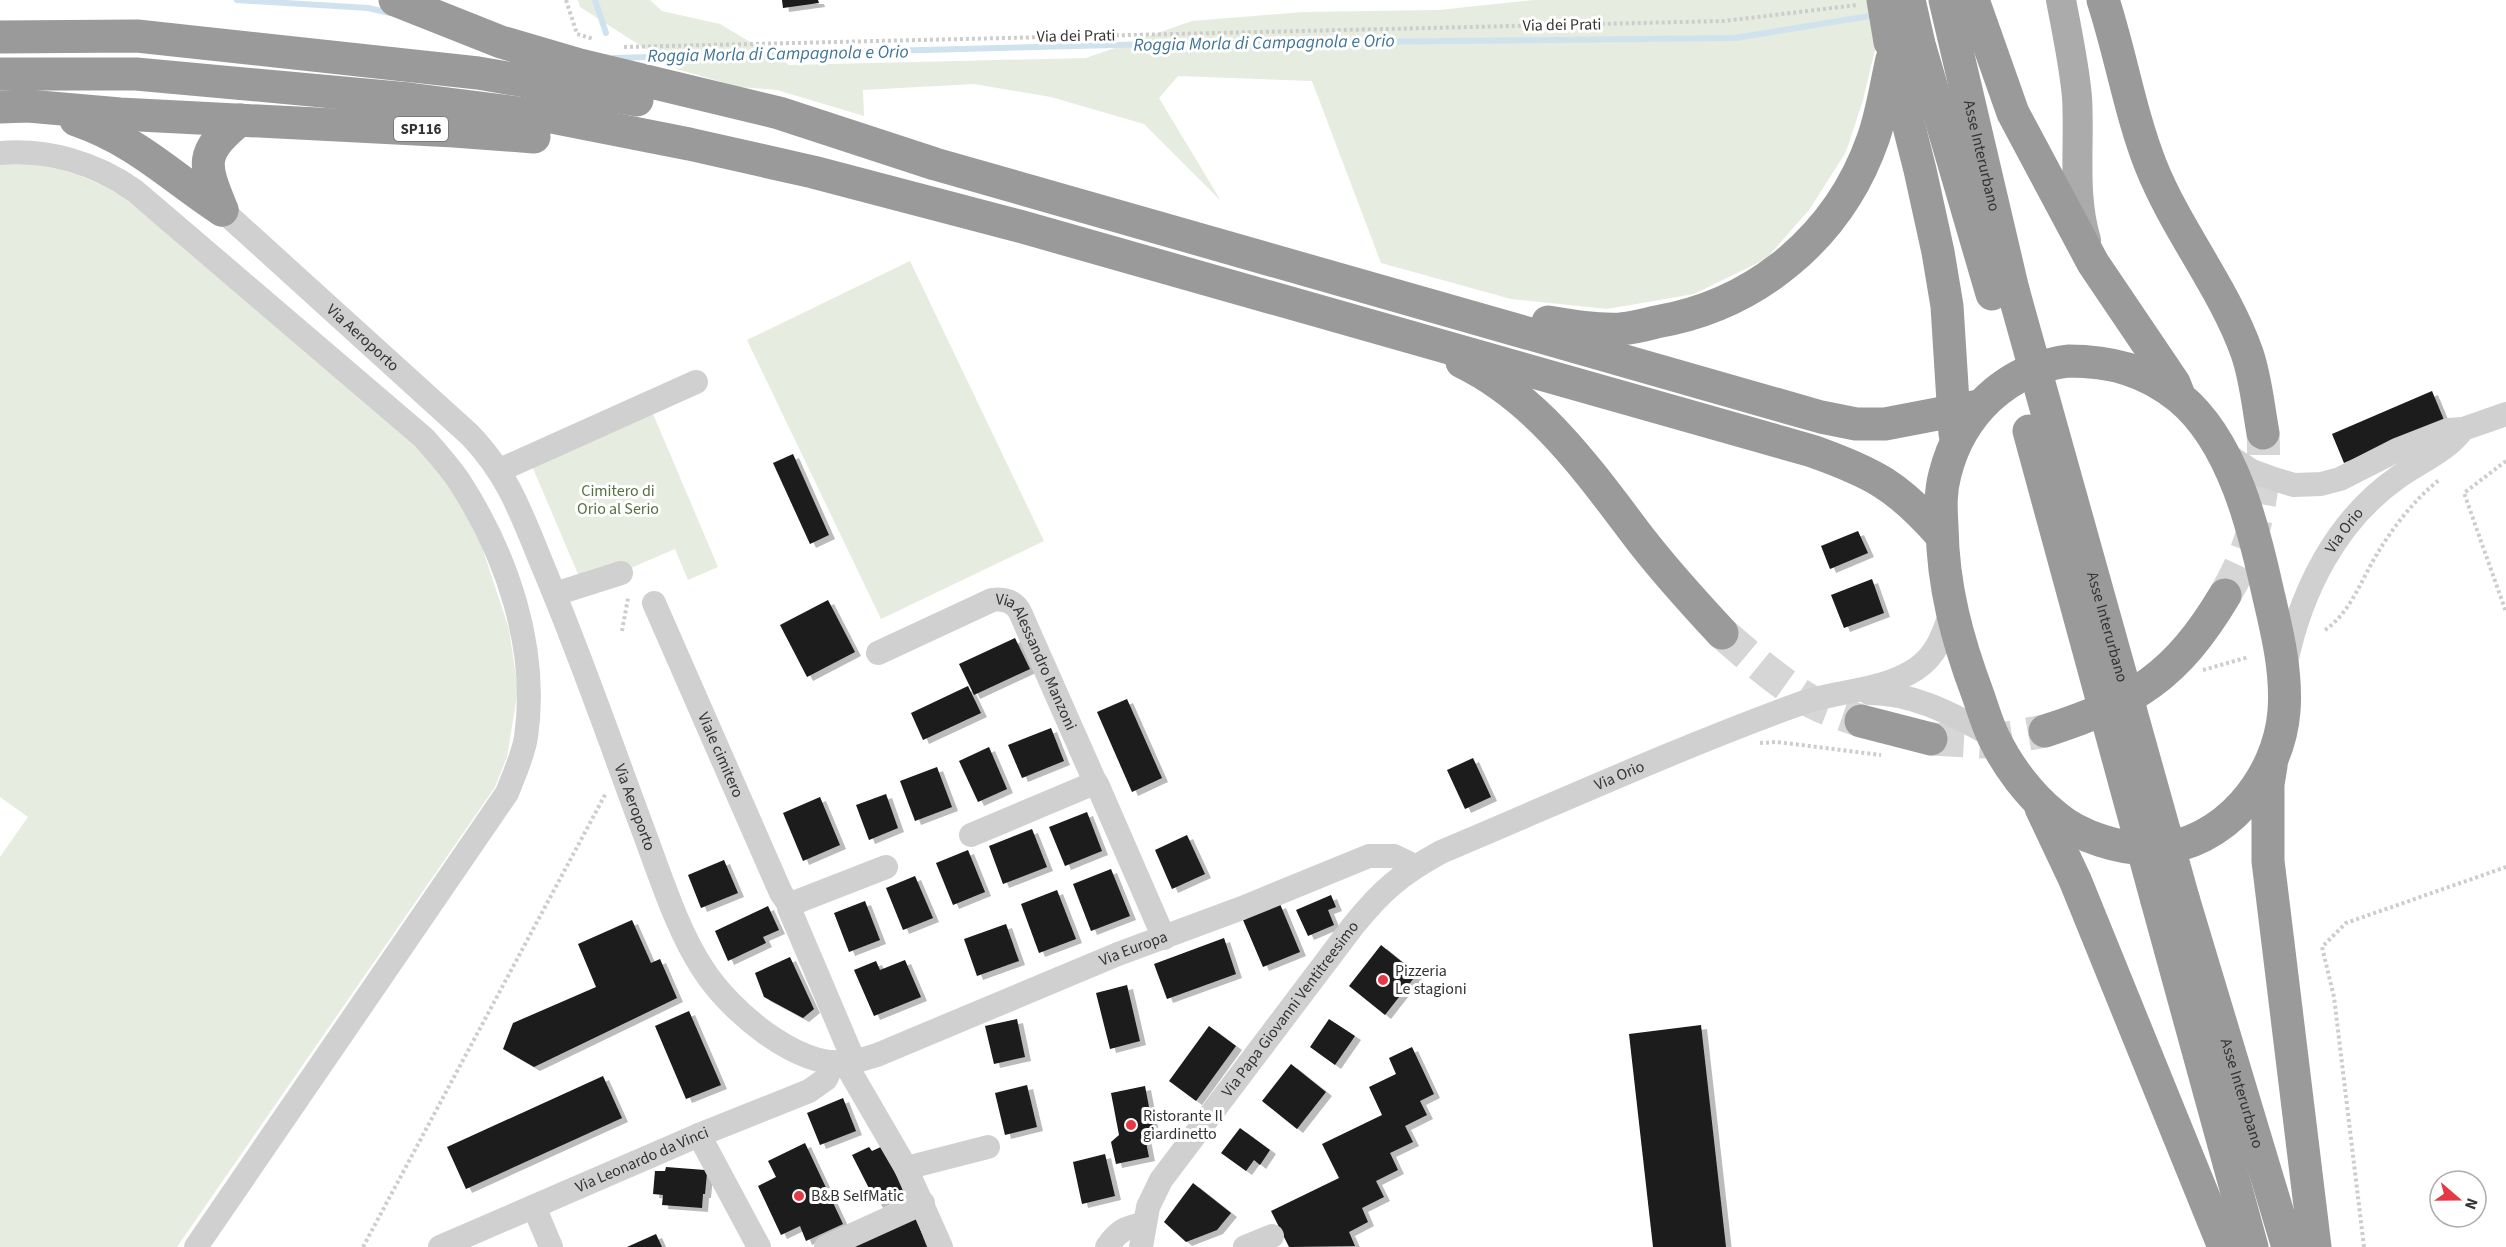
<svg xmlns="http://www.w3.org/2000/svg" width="2506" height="1247" font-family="'Source Sans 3',sans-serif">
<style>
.green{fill:#e6ecdf}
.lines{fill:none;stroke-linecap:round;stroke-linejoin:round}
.stream{stroke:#cfe2ee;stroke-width:6}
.building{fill:#1a1a1a;filter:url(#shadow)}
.highway-tunnel{stroke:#d6d6d6;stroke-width:33;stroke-dasharray:33 16;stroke-linecap:butt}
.path{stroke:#cdcdcd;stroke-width:4;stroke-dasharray:3 3;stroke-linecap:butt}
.minor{stroke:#d0d0d0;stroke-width:24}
.major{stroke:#ababab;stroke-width:30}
.highway{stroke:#9a9a9a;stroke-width:33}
.highway-bridge{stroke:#9a9a9a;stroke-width:33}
.poi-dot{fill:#e63946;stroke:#fff;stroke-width:2}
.labels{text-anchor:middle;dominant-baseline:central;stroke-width:6;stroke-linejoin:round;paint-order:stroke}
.shield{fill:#fff;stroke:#707070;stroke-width:1.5}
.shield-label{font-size:15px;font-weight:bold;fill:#333}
.street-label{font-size:16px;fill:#333;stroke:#fff}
.park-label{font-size:16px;fill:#56703f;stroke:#fff}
.poi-label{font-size:16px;fill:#333;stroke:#fff;text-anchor:start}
.water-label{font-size:18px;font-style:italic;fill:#3f7597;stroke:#fff}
</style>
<defs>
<filter id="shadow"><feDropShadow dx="6" dy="4" stdDeviation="0" flood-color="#0004"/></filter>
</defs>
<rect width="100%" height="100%" fill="#fff"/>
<g class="green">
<polygon points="578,0 650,0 662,11 720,24 789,65 1086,58 1192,21 1303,12 1439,10 1534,0 1869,0 1875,50 1863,100 1846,152 1809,210 1766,259 1694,294 1607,309 1511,299 1381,263 1312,81 1178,76 1159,98 1221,201 1144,124 1051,97 974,84 863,90 864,116 777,90 739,87 677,69 580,7"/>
<path d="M18,162c39,5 73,14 106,36l165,131 114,96 45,52 33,67 28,85 9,61 -11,67 -12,30 -318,460h-177v-390l28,-40 -28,-20v-632z"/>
<polygon points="910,261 1044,541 881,619 747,340"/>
<polygon points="653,414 718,567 688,580 675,549 584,588 532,466"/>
</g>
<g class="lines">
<g class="stream">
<polyline points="237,0 368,8 390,13"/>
<polyline points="595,0 606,33"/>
<polyline points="613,58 1155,44 1735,38 1876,15"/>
</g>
</g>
<g class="building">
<polygon points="782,0 818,0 819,3 783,8"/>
<polygon points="2432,391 2444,420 2344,463 2332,434"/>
<polygon points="793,454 829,535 810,544 773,463"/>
<polygon points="1858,531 1868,553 1830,569 1821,546"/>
<polygon points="1872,579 1884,613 1844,628 1831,595"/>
<polygon points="828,600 855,652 807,677 780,625"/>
<polygon points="1015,638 1030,669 974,695 959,664"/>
<polygon points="968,686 981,713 923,740 911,713"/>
<polygon points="1127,699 1162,778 1132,792 1097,712"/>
<polygon points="1051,728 1064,761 1022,778 1008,745"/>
<polygon points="989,747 1007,789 978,802 959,761"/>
<polygon points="1473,758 1491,797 1465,809 1447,770"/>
<polygon points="937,767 952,807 915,821 900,781"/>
<polygon points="886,794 898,828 869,840 856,805"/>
<polygon points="820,797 840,845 803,861 783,813"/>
<polygon points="1087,812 1102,851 1065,866 1049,827"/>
<polygon points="1032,829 1047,867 1003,884 989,846"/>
<polygon points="1187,835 1205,874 1172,889 1155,850"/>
<polygon points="968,850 985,892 953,905 936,863"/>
<polygon points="724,860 738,893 701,908 688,875"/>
<polygon points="1111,869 1130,916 1091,931 1073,884"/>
<polygon points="915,876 933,918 903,930 886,888"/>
<polygon points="1057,890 1076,939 1039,953 1021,904"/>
<polygon points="1331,895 1336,907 1328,910 1334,925 1308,936 1296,910"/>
<polygon points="865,901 880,940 849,952 834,913"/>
<polygon points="1280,904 1300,952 1263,967 1243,920"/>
<polygon points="768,906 779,930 763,937 766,943 728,961 715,931"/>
<polygon points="632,920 651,963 660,959 677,998 534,1067 503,1049 513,1023 596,987 578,944"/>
<polygon points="1006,924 1019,961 977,976 964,939"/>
<polygon points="1224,938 1236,974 1167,999 1154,964"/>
<polygon points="1381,945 1417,974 1385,1015 1349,986"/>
<polygon points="790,957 814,1009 803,1018 764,997 755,973"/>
<polygon points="905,960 921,997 874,1016 854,970 876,961 880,970"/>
<polygon points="1127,985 1140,1041 1110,1049 1096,993"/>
<polygon points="689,1011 721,1085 686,1099 655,1026"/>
<polygon points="1017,1019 1025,1057 994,1064 985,1026"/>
<polygon points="1329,1019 1355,1036 1335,1065 1310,1047"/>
<polygon points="1701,1025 1726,1247 1653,1247 1629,1034"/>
<polygon points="1209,1026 1236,1046 1196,1101 1169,1081"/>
<polygon points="1412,1047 1434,1094 1420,1101 1427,1115 1405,1126 1413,1142 1390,1153 1398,1170 1376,1181 1384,1197 1362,1208 1368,1222 1349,1232 1355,1246 1289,1247 1271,1211 1339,1178 1322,1144 1382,1115 1369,1087 1396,1074 1389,1058"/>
<polygon points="1291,1064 1326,1092 1297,1129 1262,1101"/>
<polygon points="603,1076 622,1118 466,1189 447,1147"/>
<polygon points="1027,1085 1037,1127 1005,1135 995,1093"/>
<polygon points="1145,1086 1153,1128 1144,1132 1149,1157 1116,1164 1111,1142 1119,1135 1111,1093"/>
<polygon points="843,1098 856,1131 820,1145 807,1113"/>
<polygon points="1240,1128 1270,1150 1260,1165 1254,1160 1246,1171 1221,1153"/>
<polygon points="805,1143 843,1224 806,1241 800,1226 781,1235 758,1186 776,1177 768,1161"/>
<polygon points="883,1146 905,1190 877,1204 852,1155 869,1147 872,1151"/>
<polygon points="1105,1154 1115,1196 1082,1204 1073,1162"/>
<polygon points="666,1167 705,1170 707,1173 705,1194 703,1194 702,1208 662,1205 663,1195 653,1194 655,1171 665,1171"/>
<polygon points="1193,1183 1231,1213 1217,1230 1186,1242 1164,1222"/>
<polygon points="915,1216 927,1247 842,1247"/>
<polygon points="656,1234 662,1247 627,1247"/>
</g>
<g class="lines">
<g class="highway-tunnel">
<path d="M2225,595c31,-53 41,-101 38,-162"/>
<path d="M1722,633c29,25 57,50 90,69 15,8 33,13 49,19"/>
<polyline points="1931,739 1985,742 2045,731"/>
</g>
<g class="path">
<polyline points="566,0 577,34 594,39"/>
<polyline points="624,47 1724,21 1857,5"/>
<polyline points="2506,461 2464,493 2506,612"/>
<path d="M2325,630c26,-18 36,-50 52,-76 16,-27 38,-55 62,-74"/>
<polyline points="622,631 628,598"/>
<polyline points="2203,670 2249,657"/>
<polyline points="1760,743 1777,742 1881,755"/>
<polyline points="363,1247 606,793"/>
<polyline points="2364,1247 2334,997 2322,947 2346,923 2506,867"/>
</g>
<g class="minor">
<path d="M0,153c48,-4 96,10 135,38l289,247c12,14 25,28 35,43 48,74 80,167 67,256 -3,19 -12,38 -19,56l-311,454"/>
<path id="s1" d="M222,210l248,225c40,42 52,81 74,134 36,85 66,172 98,258 17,45 35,103 61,142 26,41 91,97 143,94 10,-1 21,-5 31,-8l241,-101 124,-46 127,-52h25l21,10"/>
<polyline points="2221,451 2252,471 2274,479 2294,485 2321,484 2340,479 2397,450 2448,430 2463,429 2506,414"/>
<polyline points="500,470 696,382"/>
<polyline points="555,594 621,573"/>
<path id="s2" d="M654,603l127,290 9,13"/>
<path id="s3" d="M878,653l114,-53c12,-2 22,1 28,12l76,172"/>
<path id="s4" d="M2286,663c15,-72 50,-142 111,-185 22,-16 49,-26 66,-49"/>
<path d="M1869,693c46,0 84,22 124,43"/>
<polyline points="971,835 1092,784 1097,784 1164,938"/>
<polyline points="854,1061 789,908 791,904 886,867"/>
<polyline points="845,1063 906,1168 941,1247"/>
<polyline points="699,1135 759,1247"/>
<polyline points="906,1168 988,1147"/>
<polyline points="534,1207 551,1247"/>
<path id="s5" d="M440,1247l259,-112 110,-44 17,-12 8,-17"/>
<polyline points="826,1247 923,1203"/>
<path d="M1107,1247c11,-16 18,-20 37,-23"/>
<path id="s6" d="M1141,1247l7,-40 13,-27 192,-254c29,-36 48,-52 88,-74 119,-50 237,-104 358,-148 39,-14 82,-12 117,-35 21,-14 27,-34 35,-57"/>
<polyline points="1245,1247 1272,1236"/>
</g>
<path class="major" d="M2061,0c6,32 13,64 16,97 3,47 -5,97 9,143"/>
<g class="highway">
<polyline points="395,0 501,42 580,65 779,113 935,164 1821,417 1856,424 1885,424 1979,406"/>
<polyline points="1909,0 1919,44 1992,294"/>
<path id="s7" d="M1945,0l68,290"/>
<polyline points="1973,0 2013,113 2093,263 2174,383 2178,393"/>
<path d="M2103,0c18,55 27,113 48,166 26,65 73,122 96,187 9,26 11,53 16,80"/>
<polyline points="0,37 137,36 478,73 637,100"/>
<polyline points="1893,63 1920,170 1938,252 1947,306 1955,434"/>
<path d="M0,74h136l273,25 148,19 132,26 124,28 206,54 793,225c62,22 86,35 130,85"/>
<polyline points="0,107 28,106 120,114 454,131 534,137"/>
<path d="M76,120c61,21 94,56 146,90"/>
<path d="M222,210c-18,-45 -24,-57 18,-90"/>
<path d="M1548,322c24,4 48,8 72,7 12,-1 25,-4 36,-7 101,-17 183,-86 217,-183 9,-25 13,-54 19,-80"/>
<path d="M2068,361c43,0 77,9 111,36 54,44 75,132 89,196 9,38 19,79 16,118 -5,67 -60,135 -130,138 -32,1 -75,-12 -99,-33 -25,-20 -47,-49 -61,-78 -7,-14 -11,-29 -16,-43 -21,-56 -35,-108 -36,-168 -1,-18 -2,-35 3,-53 15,-60 61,-105 123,-113z"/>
<path d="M1462,362c78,38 128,111 179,178 25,32 53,63 81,93"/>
<polyline points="1861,721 1931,739"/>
<path d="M2045,731c90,-29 131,-54 180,-136"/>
<polyline points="2271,766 2268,784 2268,861 2315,1247"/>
<polyline points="2041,808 2075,880 2224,1247"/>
<path id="s8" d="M2183,898l105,349"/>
<polyline points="2157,901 2252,1247"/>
</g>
<g class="highway-bridge">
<polyline points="1883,0 1890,42"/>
<path id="s9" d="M2013,290l170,608"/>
<polyline points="2029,431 2157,901"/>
</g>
</g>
<g class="poi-dot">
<circle cx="1383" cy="980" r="6"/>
<circle cx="1131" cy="1125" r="6"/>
<circle cx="799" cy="1196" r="6"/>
</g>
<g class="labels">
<rect class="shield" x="394" y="117" width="54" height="24" rx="4.5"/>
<g class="shield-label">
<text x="421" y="129">SP116</text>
</g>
<g class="street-label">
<text transform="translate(1562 25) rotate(-1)">Via dei Prati</text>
<text transform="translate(1076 36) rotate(-1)">Via dei Prati</text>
<text stroke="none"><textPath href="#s7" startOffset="160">Asse Interurbano</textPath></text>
<text stroke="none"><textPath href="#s1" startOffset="190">Via Aeroporto</textPath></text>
<text stroke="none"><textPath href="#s4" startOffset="146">Via Orio</textPath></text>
<text stroke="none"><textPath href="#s9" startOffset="350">Asse Interurbano</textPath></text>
<text stroke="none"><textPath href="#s3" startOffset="208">Via Alessandro Manzoni</textPath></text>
<text stroke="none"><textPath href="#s2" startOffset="166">Viale cimitero</textPath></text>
<text stroke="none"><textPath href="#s6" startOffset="699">Via Orio</textPath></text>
<text stroke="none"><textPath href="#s1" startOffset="744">Via Aeroporto</textPath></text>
<text stroke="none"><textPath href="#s1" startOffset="1407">Via Europa</textPath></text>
<text stroke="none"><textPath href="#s6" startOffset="285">Via Papa Giovanni Ventitreesimo</textPath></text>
<text stroke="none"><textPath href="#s8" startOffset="204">Asse Interurbano</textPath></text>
<text stroke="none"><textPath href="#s5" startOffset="220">Via Leonardo da Vinci</textPath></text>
</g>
<g class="park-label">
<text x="618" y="491">Cimitero di<tspan x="618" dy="18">Orio al Serio</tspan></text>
</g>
<g class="poi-label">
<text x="1395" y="971">Pizzeria<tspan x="1395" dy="18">Le stagioni</tspan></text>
<text x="1143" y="1116">Ristorante Il<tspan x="1143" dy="18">giardinetto</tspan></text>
<text x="811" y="1196">B&amp;B SelfMatic</text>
</g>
<g class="water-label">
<text transform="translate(1264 43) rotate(-1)">Roggia Morla di Campagnola e Orio</text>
<text transform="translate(778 54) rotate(-1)">Roggia Morla di Campagnola e Orio</text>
</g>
</g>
<g transform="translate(2458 1199) rotate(110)"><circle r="28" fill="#ffffff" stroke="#adadad" stroke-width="1.5"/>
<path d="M0-4.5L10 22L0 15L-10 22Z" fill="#e63946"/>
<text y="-9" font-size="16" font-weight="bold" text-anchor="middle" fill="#333333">N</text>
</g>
</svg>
